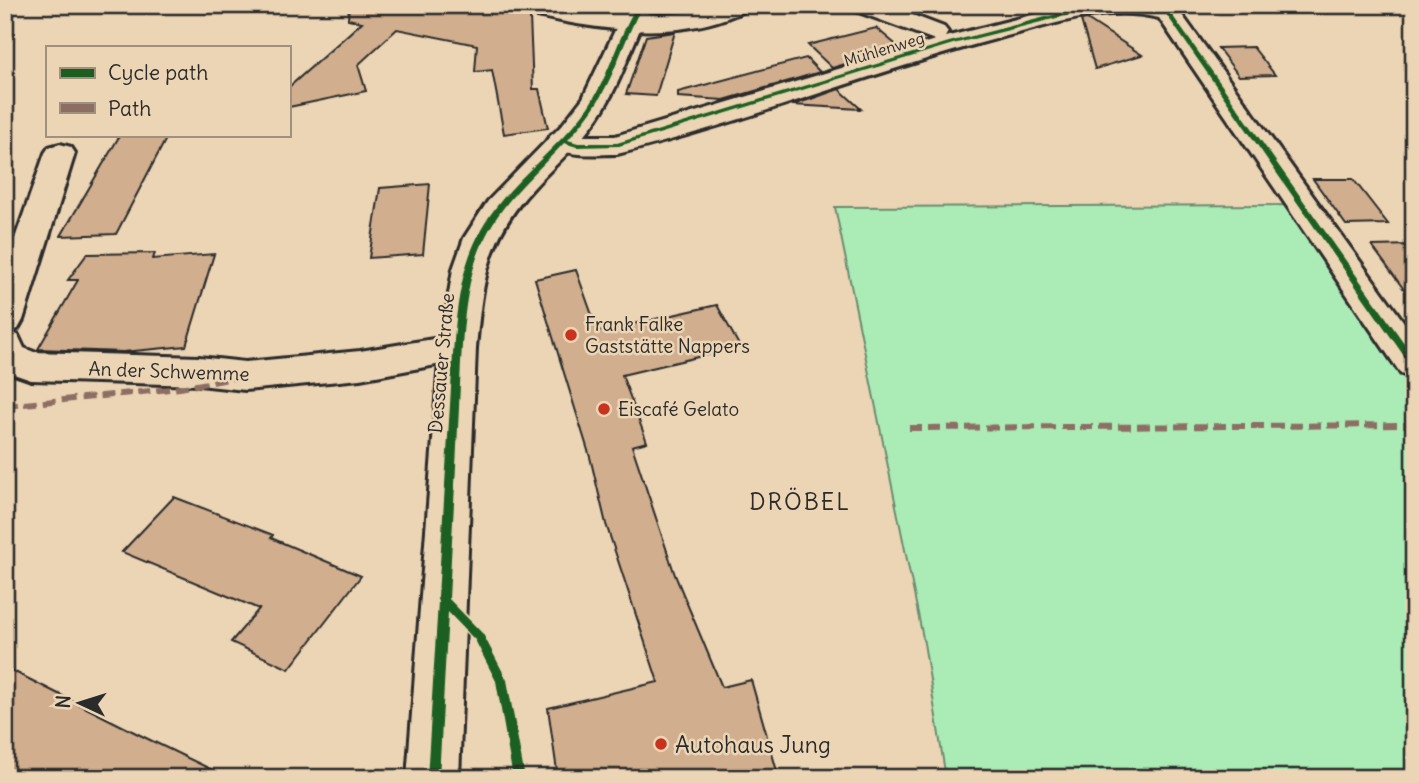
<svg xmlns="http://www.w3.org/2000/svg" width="1419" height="783" font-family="Delius,sans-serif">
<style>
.green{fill:#abecb6;stroke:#6b8c70;stroke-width:2}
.building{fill:#d0ae8e;stroke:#2b2b2b;stroke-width:2}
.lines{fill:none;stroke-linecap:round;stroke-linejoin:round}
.minor-casing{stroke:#2b2b2b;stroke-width:6}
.secondary-casing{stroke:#2b2b2b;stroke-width:6}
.minor{fill:#ecd5b5;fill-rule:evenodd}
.secondary{fill:#ecd5b5;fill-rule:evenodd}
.quiet{stroke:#8d6e63;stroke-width:6;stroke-dasharray:13 6;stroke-linecap:butt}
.cycleway-casing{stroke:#ecd5b5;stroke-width:4}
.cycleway{fill:#1b5e20;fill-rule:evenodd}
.poi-dot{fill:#c8321e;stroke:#ecd5b5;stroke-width:2.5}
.labels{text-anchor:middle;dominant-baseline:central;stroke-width:5;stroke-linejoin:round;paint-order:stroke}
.far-street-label{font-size:16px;fill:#2b2b2b;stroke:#ecd5b5}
.poi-label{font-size:19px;fill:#2b2b2b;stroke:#ecd5b5;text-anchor:start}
.street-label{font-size:19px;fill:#2b2b2b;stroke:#ecd5b5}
.quarter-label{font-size:23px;letter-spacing:2px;fill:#2b2b2b;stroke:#ecd5b5}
.near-poi-label{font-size:23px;fill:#2b2b2b;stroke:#ecd5b5;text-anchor:start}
</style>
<rect width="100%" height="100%" fill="#ecd5b5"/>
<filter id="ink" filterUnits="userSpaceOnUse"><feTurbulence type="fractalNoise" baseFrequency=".0143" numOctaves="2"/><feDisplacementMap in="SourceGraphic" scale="14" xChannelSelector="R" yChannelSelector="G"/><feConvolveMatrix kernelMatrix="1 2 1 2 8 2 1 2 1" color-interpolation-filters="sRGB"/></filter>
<g filter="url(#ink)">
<polygon class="green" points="1294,205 1414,380 1414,778 946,778 924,643 835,207"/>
<g class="building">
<polygon points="349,5 508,5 512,13 530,17 533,89 539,89 548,128 504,134 492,70 475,72 477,45 397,29 358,65 366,91 289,107 289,87 362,22 348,19"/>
<polygon points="1087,19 1142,55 1095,69 1081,20"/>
<polygon points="876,28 900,48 832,68 808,45"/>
<polygon points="675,32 656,96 626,94 646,36"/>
<polygon points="1253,47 1275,75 1239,76 1218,48"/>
<polygon points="806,58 820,72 724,100 678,97 678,92"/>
<polygon points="839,89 861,109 792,105 811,99"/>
<polygon points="120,135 168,135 116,234 61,236"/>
<polygon points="1313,179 1353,179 1388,224 1346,225"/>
<polygon points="430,184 423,254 369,258 380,188"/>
<polygon points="1414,245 1414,303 1372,246"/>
<polygon points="155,253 153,259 214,254 186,346 123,352 38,349 78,280 68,280 87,254"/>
<polygon points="576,270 598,332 717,305 740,347 622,375 647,442 632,446 675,575 722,687 751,680 779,778 558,778 548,708 658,682 606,524 590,457 535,279"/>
<polygon points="174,497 273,535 271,538 361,576 289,669 231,642 259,609 122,552"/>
<polygon points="5,667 146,738 229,778 5,778"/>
</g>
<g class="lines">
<defs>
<g id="minor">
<path d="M510,5h56l92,10 27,-2 29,-8h36c-5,8 -14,9 -23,13 -66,24 -148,9 -214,-8z"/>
<path d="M850,5h36l58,22 4,5 -3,5 126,-32h96l10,3 237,328v42l-13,-4 -242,-356c-52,-13 -105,6 -156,19 -130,34 -256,85 -386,117 -21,0 -56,5 -70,-14l5,-6 10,-3 18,5h35l320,-96 -82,-30z"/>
<polygon points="60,144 71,147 75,153 23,320 18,329 8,332 18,335 24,348 34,352 199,357 245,362 360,351 458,335 471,339 476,348 471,357 458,361 360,379 245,390 199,385 31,380 5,371 5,267 45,153 49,147"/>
</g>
<path id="secondary" d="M627,5h25c-20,36 -29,76 -53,111 -17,25 -40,45 -61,67 -51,53 -55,95 -62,165l-17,430h-52l33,-430 13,-79 11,-31 24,-37 74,-76 21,-27z"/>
</defs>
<use href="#minor" class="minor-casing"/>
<use href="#secondary" class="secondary-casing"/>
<use href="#minor" class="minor"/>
<use href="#secondary" class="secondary"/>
<g class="quiet">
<polyline points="5,406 180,388 245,376"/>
<polyline points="909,428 1414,425"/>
</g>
<defs>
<path id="cycleway" d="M637,5h6c-17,29 -25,62 -42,91 -9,16 -21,30 -33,44l10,3h39l332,-101 108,-28 36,-8 15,-1h35l27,7 244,345v10l-3,-1 -245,-352 -31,-7 -42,3 -36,8 -104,26 -334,102 -42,1 -13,-4c-28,30 -60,56 -78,93 -25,48 -24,118 -27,172 -3,63 -7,127 -10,191l34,35 24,46 18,98h-12l-17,-97 -21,-41 -27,-28 -9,166h-12l11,-176 -1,-3 1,-3c4,-64 8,-127 12,-191 4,-54 3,-118 27,-167 24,-51 73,-81 106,-124 25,-32 33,-74 54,-109z"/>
</defs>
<use href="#cycleway" class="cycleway-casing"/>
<use href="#cycleway" class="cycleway"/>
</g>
</g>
<g class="poi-dot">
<circle cx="571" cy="335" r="7"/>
<circle cx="604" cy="409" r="7"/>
<circle cx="661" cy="744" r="7"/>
</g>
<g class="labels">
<g class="far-street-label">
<text transform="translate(884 49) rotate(-17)">Mühlenweg</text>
</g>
<g class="poi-label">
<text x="585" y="324">Frank Falke<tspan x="585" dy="22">Gaststätte Nappers</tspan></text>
<text x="618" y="409">Eiscafé Gelato</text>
</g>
<g class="street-label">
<text transform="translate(441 363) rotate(-85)">Dessauer Straße</text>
<text transform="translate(169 371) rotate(2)">An der Schwemme</text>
</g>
<g class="quarter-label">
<text x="800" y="501">DRÖBEL</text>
</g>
<g class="near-poi-label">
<text x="675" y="744">Autohaus Jung</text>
</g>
</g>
<rect width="1419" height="783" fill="none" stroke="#ecd5b5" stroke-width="28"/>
<rect x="14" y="14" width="1391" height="755" fill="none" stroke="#2b2b2b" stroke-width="2.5" filter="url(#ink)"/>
<rect x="46" y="46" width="245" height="91" fill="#ecd5b5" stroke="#9f917e" stroke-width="2"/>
<rect x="60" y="68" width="35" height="10" fill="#1b5e20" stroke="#9f917e" stroke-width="2"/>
<text x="108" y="80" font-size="21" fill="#2b2b2b">Cycle path</text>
<rect x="60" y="103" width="35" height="10" fill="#8d6e63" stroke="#9f917e" stroke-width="2"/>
<text x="108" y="116" font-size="21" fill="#2b2b2b">Path</text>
<g transform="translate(80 703) rotate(274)" stroke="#ecd5b5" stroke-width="5" paint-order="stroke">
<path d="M0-5L12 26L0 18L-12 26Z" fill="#2b2b2b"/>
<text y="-10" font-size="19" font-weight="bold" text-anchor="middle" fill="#2b2b2b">N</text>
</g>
</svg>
